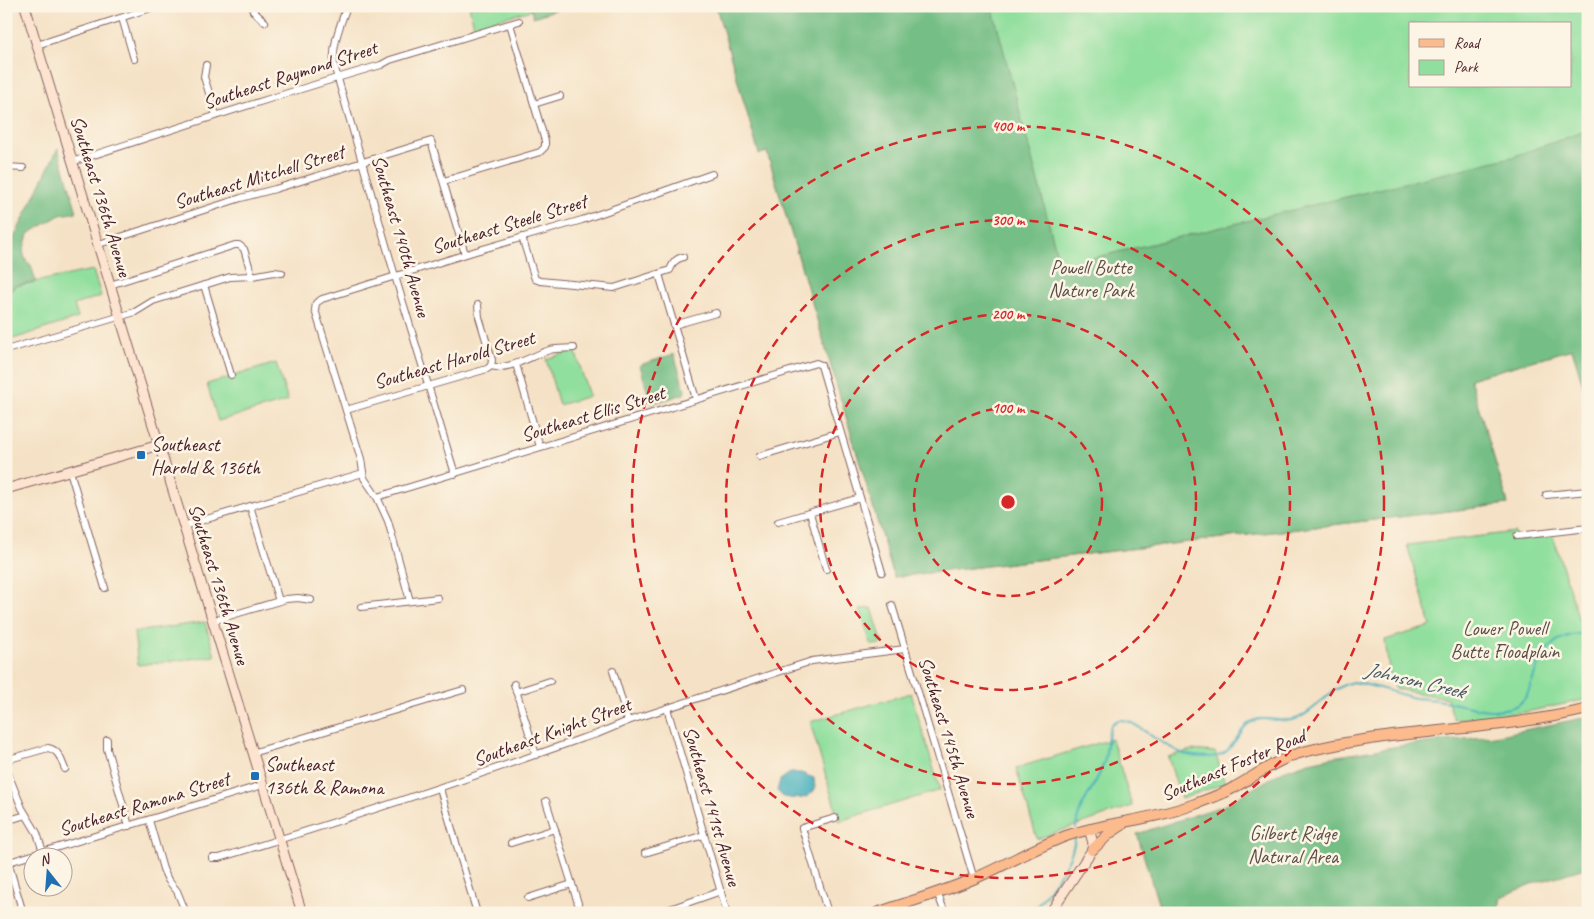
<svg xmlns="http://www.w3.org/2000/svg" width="1594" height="919" font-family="Caveat,sans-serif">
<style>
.green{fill:#91df9e;stroke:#6e7f64;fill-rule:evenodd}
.forest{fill:#74be85;stroke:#5f6e58}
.water{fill:#3faebc;stroke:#446674}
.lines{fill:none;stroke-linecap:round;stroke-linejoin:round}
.stream{stroke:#3faebc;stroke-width:2}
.street-casing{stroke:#866361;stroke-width:8}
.secondary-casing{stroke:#866361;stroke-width:11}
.primary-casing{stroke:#866361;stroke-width:12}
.street{stroke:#fff;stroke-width:6}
.secondary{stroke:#fde4d1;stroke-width:9}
.primary{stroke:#fbbb8d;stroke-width:10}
.ring{fill:none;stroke:#d62828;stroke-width:2.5;stroke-dasharray:9 6}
.poi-dot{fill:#1f6fb2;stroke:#fcf5e5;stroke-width:2}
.labels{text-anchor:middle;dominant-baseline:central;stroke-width:5;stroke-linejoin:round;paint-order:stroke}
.street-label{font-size:20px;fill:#4a1f2b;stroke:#fcf5e5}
.park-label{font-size:20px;fill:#5c4f48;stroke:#fcf5e5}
.poi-label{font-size:20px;fill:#4a1f2b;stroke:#fcf5e5;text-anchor:start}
.water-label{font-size:21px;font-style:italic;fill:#465865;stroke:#fcf5e5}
.centre{fill:#d62828;stroke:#fcf5e5;stroke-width:2.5}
.ring-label{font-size:15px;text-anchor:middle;font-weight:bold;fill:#d62828;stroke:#fcf5e5;stroke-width:5;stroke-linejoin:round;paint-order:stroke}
</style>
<rect width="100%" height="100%" fill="#fcf5e5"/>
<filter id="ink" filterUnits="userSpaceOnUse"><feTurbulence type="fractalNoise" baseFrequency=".02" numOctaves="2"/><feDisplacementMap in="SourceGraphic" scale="10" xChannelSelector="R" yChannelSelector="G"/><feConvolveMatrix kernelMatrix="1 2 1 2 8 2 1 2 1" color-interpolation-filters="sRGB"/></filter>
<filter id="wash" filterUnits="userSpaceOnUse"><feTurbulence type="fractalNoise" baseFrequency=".0096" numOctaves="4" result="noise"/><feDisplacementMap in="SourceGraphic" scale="20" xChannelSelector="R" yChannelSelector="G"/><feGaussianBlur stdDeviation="1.12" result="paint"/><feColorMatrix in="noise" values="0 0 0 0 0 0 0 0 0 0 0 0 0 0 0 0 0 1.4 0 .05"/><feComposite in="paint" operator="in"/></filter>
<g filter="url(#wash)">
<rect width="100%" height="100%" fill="#f5e2c6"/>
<g class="green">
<polygon points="469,6 567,6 533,17 531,10 474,26"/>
<path d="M716,6h872v394l-16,-51 -102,30 38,125 -614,73 -127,-425 -8,2zM1410,24h160v62h-160z"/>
<polygon points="93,270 101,296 74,305 78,318 10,340 6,338 6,296 15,286"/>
<polygon points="575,350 589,396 559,405 546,359"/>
<polygon points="276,363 288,401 218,421 207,384"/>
<polygon points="1515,532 1517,540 1553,536 1588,649 1588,699 1526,712 1454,720 1447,698 1396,689 1390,678 1385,640 1431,626 1407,545"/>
<polygon points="872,608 883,644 871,645 860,609"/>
<polygon points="205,622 215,656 138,665 134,632"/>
<polygon points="911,693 940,790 839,821 810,722"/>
<polygon points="1112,739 1132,806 1037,839 1016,768"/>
<polygon points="1191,750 1215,752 1225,783 1181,799 1168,757"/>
</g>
<g class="forest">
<polygon points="530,6 567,6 533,17"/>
<polygon points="716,6 992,6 1060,266 1512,157 1588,130 1588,400 1572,349 1470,379 1508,504 894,577 767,152 759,154"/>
<polygon points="58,148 77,212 60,215 28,234 23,252 26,261 31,265 36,282 15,286 6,296 6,254"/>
<polygon points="674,354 685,391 684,394 651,404 640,365"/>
<polygon points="1588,717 1588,867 1532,884 1501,897 1498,913 1161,913 1137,834 1225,805 1283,771 1309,762 1338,756 1406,745 1495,736"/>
</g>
<path class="water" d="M790,773h11l13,5 1,11c-8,12 -19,10 -32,8l-6,-6 3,-11z"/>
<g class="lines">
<g class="stream">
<path d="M1076,828c2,-26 23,-44 29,-69 2,-8 2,-32 8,-36 11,-10 31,8 40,14 8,5 18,11 26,15 8,4 21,5 30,5 23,0 25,-20 39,-33 14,-11 33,0 48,-5 21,-8 33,-31 56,-37 22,3 42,11 63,16 9,1 18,1 27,3 24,4 47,14 71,6 30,-9 9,-72 75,-74"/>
<path d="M1032,913c14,-21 41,-50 43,-75"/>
</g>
</g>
</g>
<g filter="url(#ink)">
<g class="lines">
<defs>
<g id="street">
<polyline points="252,6 253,11 265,22"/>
<path d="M347,6c-7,20 -15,38 -13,59l61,211 60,198"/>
<polyline points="122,18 134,59"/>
<polyline points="37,45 157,6"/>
<polyline points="206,65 204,77 216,115"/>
<polyline points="534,104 560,96"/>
<path d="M72,162c103,-33 205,-67 309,-97l9,-5 129,-39"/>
<polyline points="6,167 23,168"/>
<polyline points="444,181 540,152 545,147 545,141 510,24"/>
<path d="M522,237l13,42 5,2 74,7 56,-18c3,-7 5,-11 13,-13"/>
<polyline points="97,244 102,243 241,198 275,189 431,141 465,254"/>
<polyline points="659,274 696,399"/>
<polyline points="110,285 235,245 239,245 244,249 252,276"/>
<polyline points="204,285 231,375"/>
<polyline points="478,305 479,317 492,360 491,366"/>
<polyline points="674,325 716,313"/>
<polyline points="6,350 135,312 153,301 230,277 252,276 274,272 282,273"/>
<polyline points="516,364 540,447"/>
<path d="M346,410l141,-41 4,-3c16,6 44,-12 59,-16 8,-2 17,-1 24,-2"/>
<polyline points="760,456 840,432"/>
<polyline points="70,471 105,588"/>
<polyline points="1546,495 1588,491"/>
<polyline points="377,497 816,363 821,365 822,369 882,572"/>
<polyline points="250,506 279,601"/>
<polyline points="810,513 826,569"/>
<polyline points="778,522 860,498"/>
<polyline points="183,526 363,473"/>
<polyline points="1517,536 1588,528"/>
<polyline points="410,601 388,521 377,497 364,478 361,459 315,310 316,303 322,299 476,251 582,220 712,174"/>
<polyline points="892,605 974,879"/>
<polyline points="361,607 438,598"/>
<polyline points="6,609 6,612"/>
<polyline points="212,621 286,599 298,598 311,600"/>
<polyline points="613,671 628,721"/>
<polyline points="514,684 536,755"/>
<polyline points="516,692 550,681"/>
<polyline points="667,708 727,913"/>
<polyline points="107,740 107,749 129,826"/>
<polyline points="252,753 463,690"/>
<path d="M6,760l42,-12c11,2 13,12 17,21"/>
<polyline points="6,769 22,808 37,833 43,852"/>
<polyline points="440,789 477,913"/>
<polyline points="546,801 581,913"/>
<polyline points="149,820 163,869 168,880 177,891 186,913"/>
<polyline points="6,821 26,815"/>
<polyline points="511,843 555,829"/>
<polyline points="645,853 704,835"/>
<path d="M212,858h7c123,-37 243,-77 364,-120l14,-4 31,-13 184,-60 93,-12"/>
<polyline points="8,862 23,913"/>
<polyline points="6,863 262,785"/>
<polyline points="937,892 945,913"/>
<polyline points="528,898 572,884"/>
<polyline points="667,910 721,891"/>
<polyline points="828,913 802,828 835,818"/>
</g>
<g id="secondary">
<polyline points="25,6 302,913"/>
<polyline points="6,489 159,445"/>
<polyline points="1050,913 1092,850 1093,843 1089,829"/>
</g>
<g id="primary">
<polyline points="1092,850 1110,833 1122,825"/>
<path d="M877,913c34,-12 70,-22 103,-37 29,-13 56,-29 86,-40 42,-14 87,-16 129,-32 13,-5 26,-9 38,-16 24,-13 44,-29 70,-36 94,-24 191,-20 285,-43"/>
</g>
</defs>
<use href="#street" class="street-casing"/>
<use href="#secondary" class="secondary-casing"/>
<use href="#primary" class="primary-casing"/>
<use href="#street" class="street"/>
<use href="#secondary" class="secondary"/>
<use href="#primary" class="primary"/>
</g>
</g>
<g class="ring">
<circle cx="1008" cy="502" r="94"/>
<circle cx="1008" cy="502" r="188"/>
<circle cx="1008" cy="502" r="282"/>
<circle cx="1008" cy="502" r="376"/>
</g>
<g class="poi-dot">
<rect x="136" y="450" width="10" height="10" rx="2.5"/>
<rect x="250" y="771" width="10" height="10" rx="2.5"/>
</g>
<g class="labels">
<g class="street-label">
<text transform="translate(290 75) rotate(-18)">Southeast Raymond Street</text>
<text transform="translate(259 177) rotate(-17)">Southeast Mitchell Street</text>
<text transform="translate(101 196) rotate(73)">Southeast 136th Avenue</text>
<text transform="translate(509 224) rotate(-17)">Southeast Steele Street</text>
<text transform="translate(401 236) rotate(74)">Southeast 140th Avenue</text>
<text transform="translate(454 360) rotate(-16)">Southeast Harold Street</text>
<text transform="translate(593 414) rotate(-17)">Southeast Ellis Street</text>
<text transform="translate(219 584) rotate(73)">Southeast 136th Avenue</text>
<text transform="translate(552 732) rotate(-20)">Southeast Knight Street</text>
<text transform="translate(949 737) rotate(73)">Southeast 145th Avenue</text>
<text transform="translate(1233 765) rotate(-23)">Southeast Foster Road</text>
<text transform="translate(144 804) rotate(-17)">Southeast Ramona Street</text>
<text transform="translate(712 806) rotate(74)">Southeast 141st Avenue</text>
</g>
<g class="park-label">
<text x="1091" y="267">Powell Butte<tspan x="1091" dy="23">Nature Park</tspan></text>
<text x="1505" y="628">Lower Powell<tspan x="1505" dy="23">Butte Floodplain</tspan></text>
<text x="1293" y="833">Gilbert Ridge<tspan x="1293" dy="23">Natural Area</tspan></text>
</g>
<g class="poi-label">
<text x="151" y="444">Southeast<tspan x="151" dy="23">Harold &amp; 136th</tspan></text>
<text x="265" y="764">Southeast<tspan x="265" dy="23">136th &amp; Ramona</tspan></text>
</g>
<g class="water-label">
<text transform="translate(1415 680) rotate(13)">Johnson Creek</text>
</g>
</g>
<circle cx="1008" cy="502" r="8" class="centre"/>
<g class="ring-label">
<text x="1008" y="131">400 m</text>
<text x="1008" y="225">300 m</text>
<text x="1008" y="319">200 m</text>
<text x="1008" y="413">100 m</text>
</g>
<rect width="1594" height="919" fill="none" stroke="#fcf5e5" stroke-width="25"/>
<rect x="1409" y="22" width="162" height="65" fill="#fcf5e5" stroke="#b59f9b"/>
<rect x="1419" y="39" width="25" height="8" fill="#fbbb8d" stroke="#b59f9b"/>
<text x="1454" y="48" font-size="15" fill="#4a1f2b">Road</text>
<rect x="1419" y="60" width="25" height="15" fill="#91df9e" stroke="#b59f9b"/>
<text x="1454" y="72" font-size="15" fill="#4a1f2b">Park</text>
<g transform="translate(48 872) rotate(343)"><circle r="24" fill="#fcf5e5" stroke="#b59f9b"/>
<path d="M0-4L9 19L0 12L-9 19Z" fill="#1f6fb2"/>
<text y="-8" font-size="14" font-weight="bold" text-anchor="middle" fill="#4a1f2b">N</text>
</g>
</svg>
